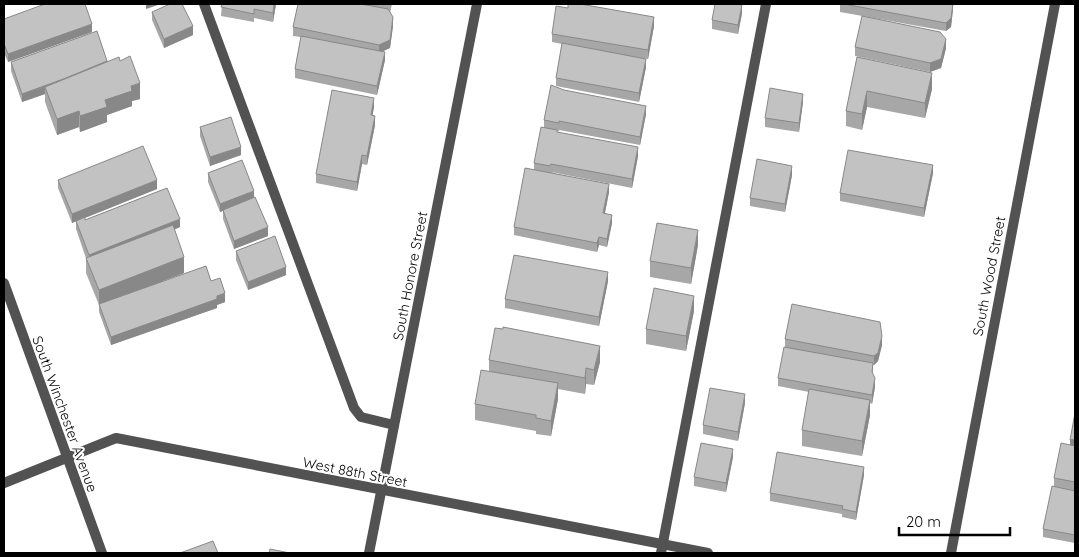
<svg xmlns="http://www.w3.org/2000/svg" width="1079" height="557" font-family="Quicksand,sans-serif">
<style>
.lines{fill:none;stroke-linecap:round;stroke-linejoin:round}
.service{stroke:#525252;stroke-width:10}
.minor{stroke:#525252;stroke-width:10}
.wall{fill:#a7a7a7}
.shaded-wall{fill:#888}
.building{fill:#c2c2c2;stroke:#888}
.labels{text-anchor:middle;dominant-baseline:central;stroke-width:4;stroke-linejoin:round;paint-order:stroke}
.street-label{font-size:14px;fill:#000;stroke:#fff}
</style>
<rect width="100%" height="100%" fill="#fff"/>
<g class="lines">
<g class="service">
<polyline points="204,4 354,408 361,417 394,425"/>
<polyline points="661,553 766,4"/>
</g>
<g class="minor">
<polyline points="4,283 102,553"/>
<polyline points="4,483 116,438 708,553"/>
<polyline points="369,553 477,4"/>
<polyline points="951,553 1055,4"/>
</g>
</g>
<g class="wall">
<polygon points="222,4 276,4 273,22 254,18 254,22 221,16"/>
<polygon points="298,4 392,4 390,13 393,26 390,48 383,51 385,60 377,95 295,78 295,69 301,37 293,36 293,27"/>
<polygon points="840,4 953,4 953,9 951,27 946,31 840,12"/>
<polygon points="152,12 193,35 164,48 152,20"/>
<polygon points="742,13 738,34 712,29 712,20"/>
<polygon points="4,19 92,32 8,62 4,53"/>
<polygon points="654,26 648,59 629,56 646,67 639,102 556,86 556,78 562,44 552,42 552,34"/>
<polygon points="855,47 946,48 941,68 930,72 855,56"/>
<polygon points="857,57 932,89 925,118 867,107 862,130 846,126 846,111"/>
<polygon points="107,61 120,61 140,99 132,101 132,106 107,115 107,122 80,132 79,127 57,135 45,102 45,94 22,102 11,71 11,62"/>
<polygon points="803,102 799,132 765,127 765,118"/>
<polygon points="374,107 372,116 375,125 367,165 362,164 357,191 316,183 316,174"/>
<polygon points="646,114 640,145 559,130 559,131 557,131 557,132 638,156 632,188 551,172 609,192 605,213 612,223 607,247 599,245 597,252 514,235 514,227 534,169 534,163 544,127 544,120"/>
<polygon points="200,127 241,155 210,166 200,136"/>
<polygon points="208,173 254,197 268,236 234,249 223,219 223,211 220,212 208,182"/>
<polygon points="933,173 924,217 840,201 840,193"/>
<polygon points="792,175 785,212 750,206 750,198"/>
<polygon points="58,180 157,189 85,218 85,220 180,227 174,230 184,273 162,281 211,281 225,302 217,305 217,308 111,345 99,312 99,305 86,273 86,258 76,229 76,221 72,223 58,188"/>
<polygon points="698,245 691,284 650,277 650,261"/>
<polygon points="236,251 286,275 248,290 236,260"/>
<polygon points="608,281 599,326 505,308 505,299"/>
<polygon points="694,311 686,351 646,344 646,329"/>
<polygon points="785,339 882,345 878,361 874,365 873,365 873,374 875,387 872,404 870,403 870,415 862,456 802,446 802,430 809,392 778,386 778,378 785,347"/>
<polygon points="489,360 600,362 594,385 586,384 585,394 558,389 558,399 551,436 536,434 536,431 475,420 475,404 489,372"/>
<polygon points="745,403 738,441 703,434 703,425"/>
<polygon points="1075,413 1075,543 1043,537 1043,529 1054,487 1054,478 1070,445"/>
<polygon points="733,457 726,492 694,486 694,477"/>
<polygon points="864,475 856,520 842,517 842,514 770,501 770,493"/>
</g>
<g class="shaded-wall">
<polygon points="146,4 161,4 146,9"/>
<polygon points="274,4 276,4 273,22 273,13"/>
<polygon points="953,4 953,9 951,27 946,31 946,23"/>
<polygon points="742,5 742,13 738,34 738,25"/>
<polygon points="393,17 393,26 390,48 379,53 379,45"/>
<polygon points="654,17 654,26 648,59 648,50"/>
<polygon points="92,24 92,32 8,62 8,54"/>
<polygon points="193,26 193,35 164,48 164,39"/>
<polygon points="946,39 946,48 941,68 930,72 930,63"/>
<polygon points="385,52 385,60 377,95 377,86"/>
<polygon points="646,59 646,67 639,102 639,93"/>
<polygon points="108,63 45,87 45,94 22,102 22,94"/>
<polygon points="932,73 932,89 925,118 925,103"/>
<polygon points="140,83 140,99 132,101 132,106 107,115 107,122 80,132 80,116 105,100 131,86"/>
<polygon points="867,91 867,107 862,130 862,114"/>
<polygon points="803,94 803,102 799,132 799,123"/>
<polygon points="374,98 374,107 371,124 371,115"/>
<polygon points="646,106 646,114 640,145 640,137"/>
<polygon points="79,111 79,127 57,135 57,119"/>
<polygon points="375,116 375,125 367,165 367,156"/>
<polygon points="241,147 241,155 210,166 210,157"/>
<polygon points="638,147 638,156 632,188 632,179"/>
<polygon points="362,155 362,164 357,191 357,182"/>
<polygon points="933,165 933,173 924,217 924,208"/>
<polygon points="792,166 792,175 785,212 785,204"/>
<polygon points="157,180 157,189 72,223 72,214"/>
<polygon points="609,184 609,192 603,222 603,213"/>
<polygon points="254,191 254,199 220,212 220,204"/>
<polygon points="612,215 612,223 607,247 607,239"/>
<polygon points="180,219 180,227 89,264 89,255"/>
<polygon points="268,227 268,236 234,249 234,241"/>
<polygon points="698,230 698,245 691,284 691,268"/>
<polygon points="599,237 599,245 597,252 597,243"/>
<polygon points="184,257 184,273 99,305 99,290"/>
<polygon points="286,267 286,275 248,290 248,282"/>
<polygon points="608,272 608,281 599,326 599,317"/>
<polygon points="225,293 225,302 217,305 217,308 111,345 111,337"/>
<polygon points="694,296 694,311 686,351 686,336"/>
<polygon points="882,336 882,345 878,361 874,365 874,356"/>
<polygon points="600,346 600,362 594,385 594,370"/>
<polygon points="586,368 586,384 585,394 585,378"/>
<polygon points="875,378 875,387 872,404 872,395"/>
<polygon points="558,383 558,399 551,436 551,421"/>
<polygon points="745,394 745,403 738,441 738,432"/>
<polygon points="870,400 870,415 862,456 862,441"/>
<polygon points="1075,439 1075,447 1070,448 1070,440"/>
<polygon points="733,449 733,457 726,492 726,483"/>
<polygon points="864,467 864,475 856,520 856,512"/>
</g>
<g class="building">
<polygon points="45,4 85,4 92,24 8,54 4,44 4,19"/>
<polygon points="170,4 182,4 193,26 164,39 152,12"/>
<polygon points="222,4 274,4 273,13 254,9 254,14 221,7"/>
<polygon points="298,4 361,4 388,9 393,17 390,40 379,45 293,27"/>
<polygon points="568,4 580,4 654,17 648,50 552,34 556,6 568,8"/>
<polygon points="715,4 736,4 742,5 738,25 712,20"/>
<polygon points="844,4 953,4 951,18 946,23"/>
<polygon points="862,16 940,32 946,39 941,59 930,63 855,47"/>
<polygon points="97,31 107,61 66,78 22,94 11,62"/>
<polygon points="301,36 385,52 377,86 295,69"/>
<polygon points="562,43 646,59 639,93 556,78"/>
<polygon points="130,56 140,83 131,86 132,91 105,100 107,107 80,116 79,111 57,119 45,87 119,57 120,61"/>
<polygon points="857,57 932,73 925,103 867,91 862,114 846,111"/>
<polygon points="551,85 564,90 646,106 640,137 559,121 559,123 544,120"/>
<polygon points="770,88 803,94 799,123 765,118"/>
<polygon points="332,90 374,98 371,115 375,116 367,156 362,155 357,182 316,174"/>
<polygon points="231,117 241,147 210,157 200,127"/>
<polygon points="541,127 557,130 557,132 638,147 632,179 551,164 550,166 534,163"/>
<polygon points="143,146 157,180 72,214 58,180"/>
<polygon points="848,150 933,165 924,208 840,193"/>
<polygon points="757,159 792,166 785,204 750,198"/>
<polygon points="242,160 254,191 220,204 208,173"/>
<polygon points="525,168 609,184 603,213 612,215 607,239 599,237 597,243 514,227"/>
<polygon points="167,188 180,219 89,255 76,221 85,217 85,220"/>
<polygon points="255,197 268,227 234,241 223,210"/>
<polygon points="657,223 698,230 691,268 650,261"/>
<polygon points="173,225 184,257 99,290 86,258"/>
<polygon points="275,236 286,267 248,282 236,251"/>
<polygon points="514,255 608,272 599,317 505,299"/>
<polygon points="206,266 211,281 220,278 225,293 217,296 217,299 111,337 99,304"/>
<polygon points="654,288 694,296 686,336 646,329"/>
<polygon points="792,304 880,322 882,336 878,353 874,356 785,339"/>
<polygon points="503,327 600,346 594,370 586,368 585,378 489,360 495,328 503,329"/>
<polygon points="784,347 873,363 872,372 875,378 872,395 778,378"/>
<polygon points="481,370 558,383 551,421 536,418 536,415 475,404"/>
<polygon points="710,388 745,394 738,432 703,425"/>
<polygon points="809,389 870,400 862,441 802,430"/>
<polygon points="1075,413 1075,439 1070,440"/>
<polygon points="701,443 733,449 726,483 694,477"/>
<polygon points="1061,443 1075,446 1075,482 1054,478"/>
<polygon points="777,452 864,467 856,512 842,509 843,506 770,493"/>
<polygon points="1052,486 1075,491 1075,535 1043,529"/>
<polygon points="213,541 218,553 180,553"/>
<polygon points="270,549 290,553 269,553"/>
</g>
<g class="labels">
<g class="street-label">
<text transform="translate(410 276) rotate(-79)">South Honore Street</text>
<text transform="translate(989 276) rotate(-79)">South Wood Street</text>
<text transform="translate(65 414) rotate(70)">South Winchester Avenue</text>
<text transform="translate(355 472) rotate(11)">West 88th Street</text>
</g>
</g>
<rect width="1079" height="557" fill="none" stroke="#000000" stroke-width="10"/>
<path d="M899 527v8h111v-8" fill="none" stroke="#000000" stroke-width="2.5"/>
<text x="906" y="527" font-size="15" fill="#000000" stroke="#ffffff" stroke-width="4" paint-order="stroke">20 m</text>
</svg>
